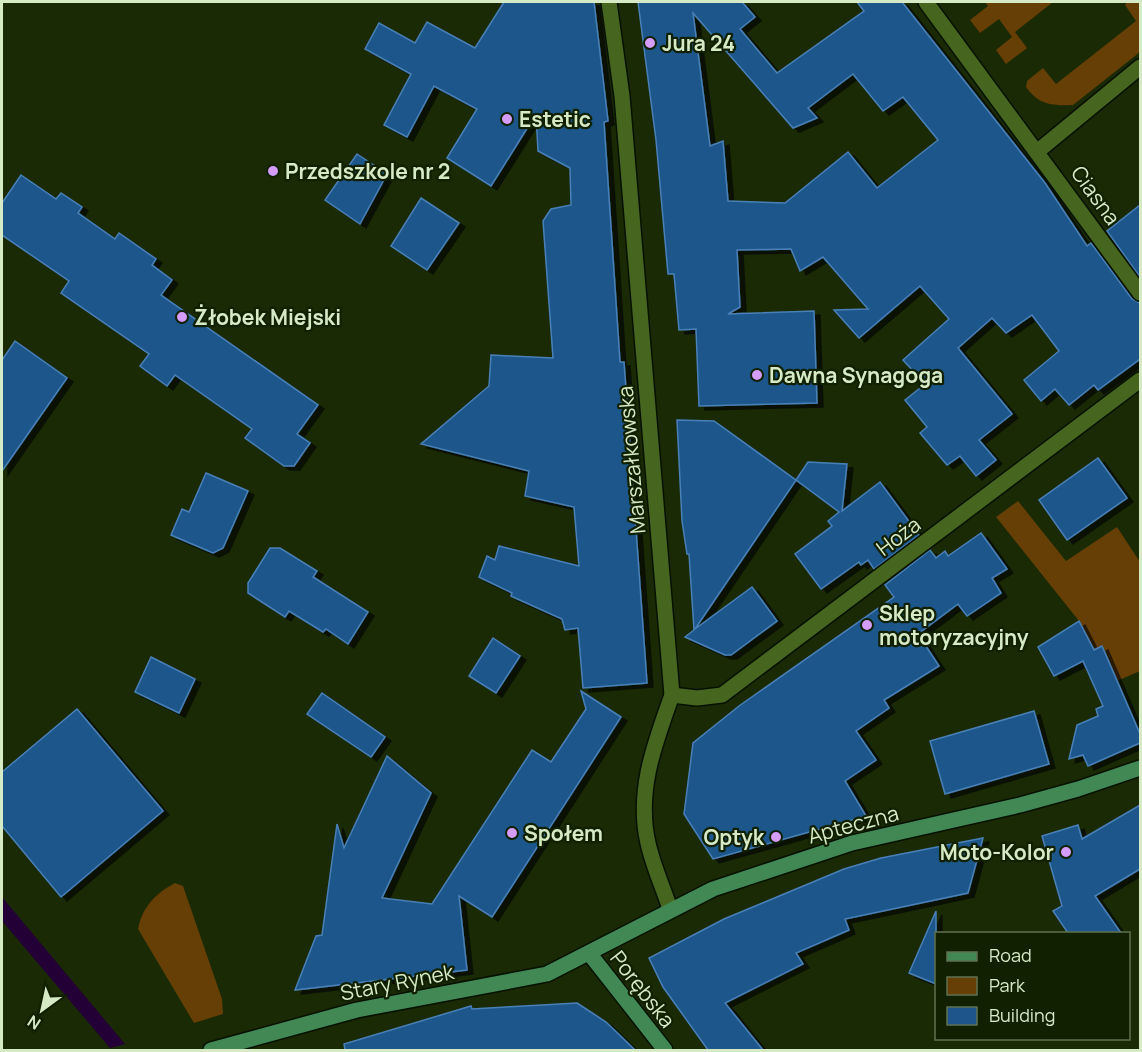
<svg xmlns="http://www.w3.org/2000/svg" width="1142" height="1052" font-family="Manrope,sans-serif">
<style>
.green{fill:#653f06}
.water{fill:#230035}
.building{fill:#1e568b;stroke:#4980b8;stroke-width:1.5;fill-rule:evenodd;filter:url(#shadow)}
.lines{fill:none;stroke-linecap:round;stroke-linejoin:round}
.street-casing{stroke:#071100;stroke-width:18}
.secondary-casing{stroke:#071100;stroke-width:18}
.street{stroke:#466620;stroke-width:15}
.secondary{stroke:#428855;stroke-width:15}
.poi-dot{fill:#d49cfb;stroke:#102000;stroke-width:2}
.labels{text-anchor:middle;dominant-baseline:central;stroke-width:4.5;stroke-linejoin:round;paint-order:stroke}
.poi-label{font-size:21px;font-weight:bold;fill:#d6eac6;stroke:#102000;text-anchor:start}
.street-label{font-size:21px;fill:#d6eac6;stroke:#102000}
</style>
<defs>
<filter id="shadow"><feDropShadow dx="6" dy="4" stdDeviation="0" flood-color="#0009"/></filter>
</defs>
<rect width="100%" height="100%" fill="#192a05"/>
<g class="green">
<polygon points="985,2 1053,2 1015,32 1027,48 1006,64 996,50 1012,37 999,19 980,33 970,20 988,6"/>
<path d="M1127,2h13v50l-67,53c-21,1 -34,0 -47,-18l1,-6 16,-13 13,16 80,-63 -11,-16z"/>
<polygon points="1018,501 1066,561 1117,527 1140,562 1140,671 1117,681 1102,647 1094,650 1079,621 996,517"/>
<path d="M175,883l8,3 39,113 1,15 -29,9 -56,-94c4,-22 18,-36 37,-46z"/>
</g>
<polygon class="water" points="2,897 125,1044 110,1048 2,921"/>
<g class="building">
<polygon points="504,2 594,2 608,121 604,122 620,362 624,362 647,683 583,688 578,628 565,630 562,619 511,596 512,593 479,577 487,556 495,560 499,546 579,566 574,507 525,496 529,471 421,444 489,386 491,355 553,358 543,221 551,209 571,205 570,168 538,151 536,114 491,186 447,158 477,109 434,86 407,137 384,125 411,74 365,49 379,23 415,43 427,22 475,48"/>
<path d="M638,2h104l13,15 -15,12 37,44 87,-62 -7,-9h45l143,181 42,63 4,-3 41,56 8,4v56l-42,31 -4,-5 -25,20 -14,-16 -14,12 -17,-21 35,-29 -27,-36 -26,18 -14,-15 -34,30 54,66 -33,26 17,20 -20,16 -16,-20 -13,9 -27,-32 7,-6 -22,-27 20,-16 -22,-24 46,-41 -29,-33 -61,52 -25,-28 34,-1 -45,-52 -23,14 -9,-22 -54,1 3,57 -12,7 86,-3 3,92 -118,3 -3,-77 -17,1 -5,-56h-6l-12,-134zM693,13l100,115 24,-10 -9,-10 45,-34 30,37 20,-14 35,43 -61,48 -29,-36 -63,51 -57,-2 -5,-60 -13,5z"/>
<polygon points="357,154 387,174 360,224 325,200"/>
<polygon points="21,175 56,199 61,193 82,207 78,213 115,239 119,233 156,259 152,265 172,280 161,295 318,405 297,434 310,443 294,466 284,466 245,438 252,429 175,375 167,386 140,366 149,354 61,293 69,281 2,235 2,203"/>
<polygon points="421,198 459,223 427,270 391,246"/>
<polygon points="1140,205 1140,277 1107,231"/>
<polygon points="15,341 67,378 2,471 2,360"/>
<polygon points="677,420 714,421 796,480 808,462 847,464 842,511 880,482 919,535 874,569 868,560 861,565 859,562 821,589 795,554 832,526 828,521 839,512 796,480 695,629 752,587 777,621 731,655 725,655 685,637 694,630 689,554 687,554 682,521"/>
<polygon points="1098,458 1127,498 1067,540 1039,500"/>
<polygon points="206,473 248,491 223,548 213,553 171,535 182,509 189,512"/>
<polygon points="981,533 1007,569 992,578 1001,593 967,616 958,604 918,634 939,666 884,700 889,708 856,731 876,760 845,781 866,816 713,859 684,814 693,743 739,706 894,597 885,585 930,550 936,558 945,551 948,556"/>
<polygon points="270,548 280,548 317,571 313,577 368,612 348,644 326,629 323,632 289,611 285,617 248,593 248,583"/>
<polygon points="1079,621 1094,650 1102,646 1140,734 1140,743 1088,766 1083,755 1069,759 1077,725 1098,716 1096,709 1103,706 1083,661 1054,676 1038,647"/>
<polygon points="493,638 520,656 496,693 469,676"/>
<polygon points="151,657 195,679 179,713 135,692"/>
<polygon points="581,691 621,717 492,917 459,896 467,970 295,990 316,936 322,935 337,824 344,848 387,756 431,793 382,898 432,904 532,750 551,762 586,709"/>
<polygon points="322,693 385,737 371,757 307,714"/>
<polygon points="77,709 163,811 61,897 2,826 2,772"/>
<polygon points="1034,711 1049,764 945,794 930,741"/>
<polygon points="1140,805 1140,869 1095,896 1121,933 1068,933 1053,911 1062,906 1042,836 1078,825 1082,839"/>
<polygon points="983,838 968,893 845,919 849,930 796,953 803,964 725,1003 763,1050 708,1050 663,987 649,958 724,919 844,869 881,858"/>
<polygon points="936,911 936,984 909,973"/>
<polygon points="577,1003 606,1022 635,1050 345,1050 344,1044 471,1006 472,1009"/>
</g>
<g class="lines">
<defs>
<g id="street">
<path d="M609,2l13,94 50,599c-17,48 -36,96 -24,148 5,23 15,44 22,66"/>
<polyline points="926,2 1140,293"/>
<polyline points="1038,151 1140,67"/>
<polyline points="672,695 697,698 722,695 1140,380"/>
</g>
<g id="secondary">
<polyline points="589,953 665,1050"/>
<polyline points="211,1050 357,1010 547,974 713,889 852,843 1020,805 1078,789 1140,768"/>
</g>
</defs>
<use href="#street" class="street-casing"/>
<use href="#secondary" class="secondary-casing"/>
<use href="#street" class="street"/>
<use href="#secondary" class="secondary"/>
</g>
<g class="poi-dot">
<circle cx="650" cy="43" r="6"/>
<circle cx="507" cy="119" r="6"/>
<circle cx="273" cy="171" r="6"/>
<circle cx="182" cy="317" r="6"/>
<circle cx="757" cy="375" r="6"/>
<circle cx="867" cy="625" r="6"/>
<circle cx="512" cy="833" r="6"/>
<circle cx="776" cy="837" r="6"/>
<circle cx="1066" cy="852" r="6"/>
</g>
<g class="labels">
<g class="poi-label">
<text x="662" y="43">Jura 24</text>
<text x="519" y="119">Estetic</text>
<text x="285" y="171">Przedszkole nr 2</text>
<text x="194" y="317">Żłobek Miejski</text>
<text x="769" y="375">Dawna Synagoga</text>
<text x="879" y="613">Sklep<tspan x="879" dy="24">motoryzacyjny</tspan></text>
<text x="524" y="833">Społem</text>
<text x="764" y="837" text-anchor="end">Optyk</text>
<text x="1054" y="852" text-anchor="end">Moto-Kolor</text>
</g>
<g class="street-label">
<text transform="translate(1096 195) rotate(54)">Ciasna</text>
<text transform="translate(631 460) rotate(-95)">Marszałkowska</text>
<text transform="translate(898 536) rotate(-37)">Hoża</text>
<text transform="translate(853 824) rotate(-15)">Apteczna</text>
<text transform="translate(397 982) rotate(-11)">Stary Rynek</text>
<text transform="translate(643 989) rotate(52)">Porębska</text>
</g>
</g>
<rect width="1142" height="1052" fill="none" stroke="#d6eac6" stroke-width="6"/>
<rect x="935" y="932" width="195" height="108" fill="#102000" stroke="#5f714f" stroke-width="1.5"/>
<rect x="947" y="952" width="30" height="9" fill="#428855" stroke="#5f714f" stroke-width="1.5"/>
<text x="989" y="962" font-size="18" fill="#d6eac6">Road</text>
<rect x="947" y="977" width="30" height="18" fill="#653f06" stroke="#5f714f" stroke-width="1.5"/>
<text x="989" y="992" font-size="18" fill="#d6eac6">Park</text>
<rect x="947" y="1007" width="30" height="18" fill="#1e568b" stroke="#5f714f" stroke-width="1.5"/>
<text x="989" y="1022" font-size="18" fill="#d6eac6">Building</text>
<g transform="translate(42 1010) rotate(213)" stroke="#102000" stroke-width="4.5" paint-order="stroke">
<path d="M0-4.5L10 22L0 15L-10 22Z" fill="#d6eac6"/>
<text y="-9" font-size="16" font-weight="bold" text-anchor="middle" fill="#d6eac6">N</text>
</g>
</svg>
